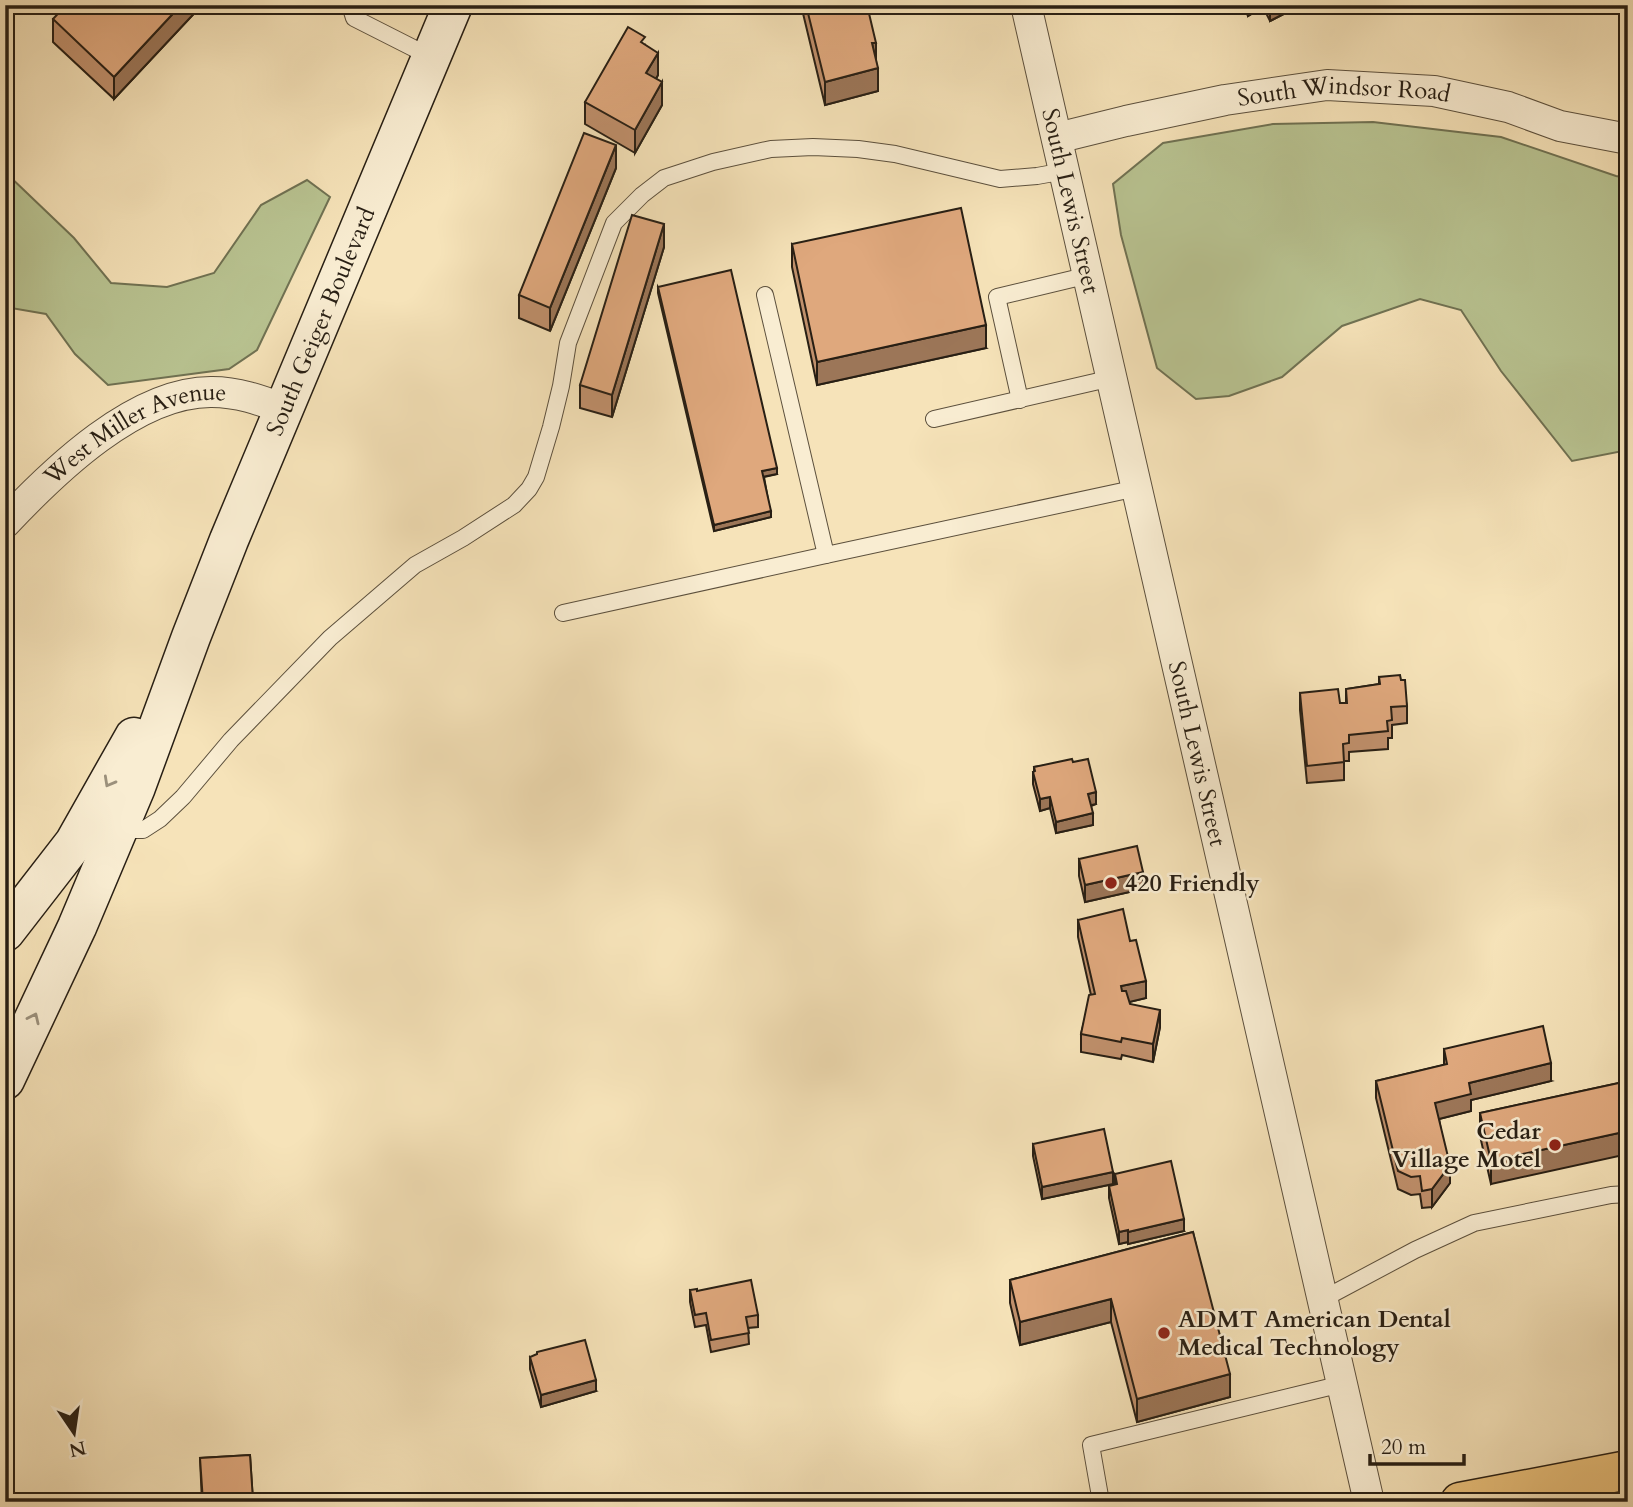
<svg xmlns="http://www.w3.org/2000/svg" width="1633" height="1507" font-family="Cardo,serif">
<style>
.green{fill:#b9c492;stroke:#707253;stroke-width:2}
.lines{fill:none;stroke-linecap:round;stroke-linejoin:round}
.lane-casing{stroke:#5c503d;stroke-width:18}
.street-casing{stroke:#5c503d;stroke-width:32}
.secondary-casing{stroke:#281f14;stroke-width:41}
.primary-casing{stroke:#281f14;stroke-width:41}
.lane{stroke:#f9edd2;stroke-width:16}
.street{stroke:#f9edd2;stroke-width:30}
.secondary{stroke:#f9edd2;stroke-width:38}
.primary{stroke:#ebc27c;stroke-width:38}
.wall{fill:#c0906c;stroke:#281f14;stroke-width:2}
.shaded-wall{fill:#9c7658;stroke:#281f14;stroke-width:2}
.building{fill:#dfa87d;stroke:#281f14;stroke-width:2}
.oneway{stroke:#9b907c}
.poi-dot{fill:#8f2418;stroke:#f9edd2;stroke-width:2.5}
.labels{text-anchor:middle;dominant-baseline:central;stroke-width:5;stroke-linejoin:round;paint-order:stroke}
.street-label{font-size:24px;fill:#281f14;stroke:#f9edd2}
.poi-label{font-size:24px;font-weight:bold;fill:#281f14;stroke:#f9edd2;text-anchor:start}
</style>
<rect width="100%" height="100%" fill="#f6e3b9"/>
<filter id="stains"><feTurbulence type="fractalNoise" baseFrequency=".00286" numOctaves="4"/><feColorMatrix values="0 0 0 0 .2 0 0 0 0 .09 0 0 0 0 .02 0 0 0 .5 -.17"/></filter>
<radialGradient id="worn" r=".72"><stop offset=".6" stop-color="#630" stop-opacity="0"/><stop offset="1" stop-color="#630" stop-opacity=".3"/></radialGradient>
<g class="green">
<polygon points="1373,122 1501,137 1616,176 1628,178 1628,450 1572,461 1501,371 1461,310 1420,299 1342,326 1282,377 1229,396 1196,399 1157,368 1121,235 1113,184 1163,143 1273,124"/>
<polygon points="5,172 74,238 111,283 167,287 214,273 261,205 307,180 330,197 257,350 229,369 108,385 75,354 46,314 5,307"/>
</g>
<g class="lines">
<defs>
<g id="lane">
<polyline points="350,5 354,18 431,57"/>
<polyline points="765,295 826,555 1137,488"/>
<polyline points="1020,400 997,297 1089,275"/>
<polyline points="934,419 1112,378"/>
<polyline points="563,613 826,555"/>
<polyline points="118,830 143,830 160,819 183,797 231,740 330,638 415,565 463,538 514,505 529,489 536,477 551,427 561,386 568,343 614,223 642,195 664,178 713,162 771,149 813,147 858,149 895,154 1000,179 1037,176 1065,171"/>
<polyline points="1323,1299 1415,1250 1474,1223 1611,1195 1628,1194"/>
<polyline points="1101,1502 1091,1445 1342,1384"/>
</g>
<g id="street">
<path id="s1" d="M1026,5l343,1497"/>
<path id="s2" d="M1057,138l69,-17 99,-21 102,-15 107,6 74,16 52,19 68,13"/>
<path id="s3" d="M5,523c49,-52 131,-132 207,-131 26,0 48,8 72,17"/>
</g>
<g id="secondary">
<polyline points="5,932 74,843 134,737"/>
<path id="s4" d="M5,1080l72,-153 59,-140 55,-150 38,-97 224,-535"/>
</g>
<polyline id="primary" points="1460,1502 1628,1470"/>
</defs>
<use href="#lane" class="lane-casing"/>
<use href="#street" class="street-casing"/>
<use href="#secondary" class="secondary-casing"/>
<use href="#primary" class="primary-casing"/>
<use href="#lane" class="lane"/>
<use href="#street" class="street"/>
<use href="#secondary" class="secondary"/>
<use href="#primary" class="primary"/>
</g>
<g class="wall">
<polygon points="202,5 114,99 53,42 53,19"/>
<polygon points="801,5 867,5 876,60 878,91 825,105"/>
<polygon points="1243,5 1301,5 1270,21 1263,7 1248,16"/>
<polygon points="645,45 658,75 656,79 662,105 635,153 585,124 585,102"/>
<polygon points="616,168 550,331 519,318 519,295"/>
<polygon points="792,244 986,348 817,385 792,267"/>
<polygon points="664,247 612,417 580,408 580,385"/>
<polygon points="658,287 777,474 764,477 771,517 714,531 658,293"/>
<polygon points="1379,677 1401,680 1407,706 1407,723 1392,725 1392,738 1388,738 1388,749 1349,752 1349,761 1344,761 1344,780 1307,783 1300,710 1300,693 1340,703 1346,703 1346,689 1379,684"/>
<polygon points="1073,762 1096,804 1091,806 1093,825 1056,833 1050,808 1040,811 1033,784 1033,772 1034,772 1034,767"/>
<polygon points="1079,859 1143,889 1085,902 1079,876"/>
<polygon points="1078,920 1130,941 1146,998 1129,1002 1130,1004 1160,1027 1153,1062 1122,1055 1121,1059 1081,1052 1081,1034 1091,995 1078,937"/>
<polygon points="1444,1049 1551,1081 1471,1100 1471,1111 1439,1119 1450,1183 1432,1207 1422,1208 1420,1194 1411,1195 1398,1189 1376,1098 1376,1081 1444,1065"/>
<polygon points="1628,1081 1491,1184 1480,1136 1480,1113"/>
<polygon points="1033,1144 1113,1184 1042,1199 1033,1156"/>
<polygon points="1115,1174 1184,1231 1128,1244 1128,1242 1119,1244 1109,1198 1109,1186 1115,1184"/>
<polygon points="1193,1232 1230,1397 1137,1422 1111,1322 1020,1345 1010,1303 1010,1280"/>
<polygon points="690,1290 697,1291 758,1315 758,1327 748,1328 749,1344 711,1352 706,1325 695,1327 690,1302"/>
<polygon points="530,1357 596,1391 541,1407 530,1369"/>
<polygon points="250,1455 253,1502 202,1502 200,1458"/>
</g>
<g class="shaded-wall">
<polygon points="181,5 202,5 114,99 114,77"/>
<polygon points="1248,5 1263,5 1263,7 1248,16"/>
<polygon points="1270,5 1301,5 1270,21"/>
<polygon points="872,43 876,43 876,65"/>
<polygon points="658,53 658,75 646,96 646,73"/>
<polygon points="878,68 878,91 825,105 825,82"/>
<polygon points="662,82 662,105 635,153 635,130"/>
<polygon points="616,145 616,168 550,331 550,308"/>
<polygon points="664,224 664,247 612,417 612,395"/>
<polygon points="986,325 986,348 817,385 817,362"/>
<polygon points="777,468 777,474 762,477 762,471"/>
<polygon points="771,511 771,517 714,531 714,525"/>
<polygon points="1096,792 1096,804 1088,806 1088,794"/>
<polygon points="1050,797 1050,808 1040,811 1040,799"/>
<polygon points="1093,813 1093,825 1056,833 1056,822"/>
<polygon points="1143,872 1143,889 1085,902 1085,885"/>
<polygon points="1146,981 1146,998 1121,1004 1121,986"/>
<polygon points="1160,1010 1160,1027 1153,1062 1153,1044"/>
<polygon points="1551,1063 1551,1081 1471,1100 1471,1111 1435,1120 1435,1103 1469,1083"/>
<polygon points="1628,1131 1628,1154 1491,1184 1491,1161"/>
<polygon points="1450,1165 1450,1183 1432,1207 1432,1189"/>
<polygon points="1113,1172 1113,1184 1042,1199 1042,1187"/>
<polygon points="1184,1219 1184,1231 1128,1244 1128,1232"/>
<polygon points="1128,1230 1128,1242 1119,1244 1119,1232"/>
<polygon points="1111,1299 1111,1322 1020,1345 1020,1322"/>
<polygon points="1230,1374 1230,1397 1137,1422 1137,1399"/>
<polygon points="596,1380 596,1391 541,1407 541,1395"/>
</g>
<g class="building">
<polygon points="66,5 181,5 114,77 53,19"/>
<polygon points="806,5 867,5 876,43 872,43 878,68 825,82"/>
<polygon points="628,27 645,37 641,42 658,53 646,73 662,82 635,130 585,102"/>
<polygon points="584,133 616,145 550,308 519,295"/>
<polygon points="961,208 986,325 817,362 792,244"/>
<polygon points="632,215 664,224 612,395 580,385"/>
<polygon points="731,270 777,468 762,471 771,511 714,525 658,287"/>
<polygon points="1400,675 1401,680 1405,680 1407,706 1391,707 1392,720 1387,721 1388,731 1349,735 1349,743 1343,744 1344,762 1307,766 1300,693 1338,689 1340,703 1347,703 1346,689 1380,684 1379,677"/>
<polygon points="1072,759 1073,762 1088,759 1096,792 1088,794 1093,813 1056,822 1050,797 1040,799 1033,772 1035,771 1034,767"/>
<polygon points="1137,846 1143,872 1085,885 1079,859"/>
<polygon points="1123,909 1130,941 1136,940 1146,981 1121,986 1122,991 1126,991 1130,1004 1160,1010 1153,1044 1122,1038 1121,1042 1081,1034 1089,995 1095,994 1078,920"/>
<polygon points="1543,1026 1551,1063 1469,1083 1471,1094 1435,1103 1450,1165 1432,1189 1422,1191 1420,1176 1411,1177 1398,1171 1376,1081 1447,1064 1444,1049"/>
<polygon points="1628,1081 1628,1131 1491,1161 1480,1113"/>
<polygon points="1104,1129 1113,1172 1042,1187 1033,1144"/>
<polygon points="1171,1161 1184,1219 1128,1232 1128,1230 1119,1232 1109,1186 1117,1184 1115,1174"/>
<polygon points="1193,1232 1230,1374 1137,1399 1111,1299 1020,1322 1010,1280"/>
<polygon points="751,1280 758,1315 746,1317 749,1333 711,1340 706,1313 695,1315 690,1290 697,1289 697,1291"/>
<polygon points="585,1340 596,1380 541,1395 530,1357 537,1354 537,1352"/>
<polygon points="250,1455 253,1500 203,1502 200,1458"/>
</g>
<defs><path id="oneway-chevron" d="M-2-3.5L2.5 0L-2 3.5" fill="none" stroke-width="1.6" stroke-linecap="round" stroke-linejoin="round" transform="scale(1.75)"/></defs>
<g class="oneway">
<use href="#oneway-chevron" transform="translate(109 782) rotate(119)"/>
<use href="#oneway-chevron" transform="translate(34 1018) rotate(-65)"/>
</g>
<g class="poi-dot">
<circle cx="1111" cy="883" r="7"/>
<circle cx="1555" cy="1145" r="7"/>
<circle cx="1164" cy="1333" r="7"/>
</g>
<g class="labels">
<g class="street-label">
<text stroke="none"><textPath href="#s2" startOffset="292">South Windsor Road</textPath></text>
<text stroke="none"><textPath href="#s1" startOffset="201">South Lewis Street</textPath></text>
<text stroke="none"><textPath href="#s4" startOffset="822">South Geiger Boulevard</textPath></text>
<text stroke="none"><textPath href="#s3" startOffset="163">West Miller Avenue</textPath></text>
<text stroke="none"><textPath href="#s1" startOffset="768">South Lewis Street</textPath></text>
</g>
<g class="poi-label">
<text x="1125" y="883">420 Friendly</text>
<text x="1541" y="1131" text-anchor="end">Cedar<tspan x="1541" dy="28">Village Motel</tspan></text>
<text x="1178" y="1319">ADMT American Dental<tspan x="1178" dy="28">Medical Technology</tspan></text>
</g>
</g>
<rect width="1633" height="1507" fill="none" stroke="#f6e3b9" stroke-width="28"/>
<rect x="7" y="7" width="1619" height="1493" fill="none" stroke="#281f14" stroke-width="3.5"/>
<rect x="14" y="14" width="1605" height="1479" fill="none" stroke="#281f14" stroke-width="2"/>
<g transform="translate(74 1433) rotate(167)" stroke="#f9edd2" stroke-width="5" paint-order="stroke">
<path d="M0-5L12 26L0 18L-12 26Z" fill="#281f14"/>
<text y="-10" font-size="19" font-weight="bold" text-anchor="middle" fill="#281f14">N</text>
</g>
<path d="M1370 1454v10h94v-10" fill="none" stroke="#281f14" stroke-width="3.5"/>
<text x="1381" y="1454" font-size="21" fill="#281f14" stroke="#f9edd2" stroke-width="5" paint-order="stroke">20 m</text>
<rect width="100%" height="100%" filter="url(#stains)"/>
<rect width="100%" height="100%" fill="url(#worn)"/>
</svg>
